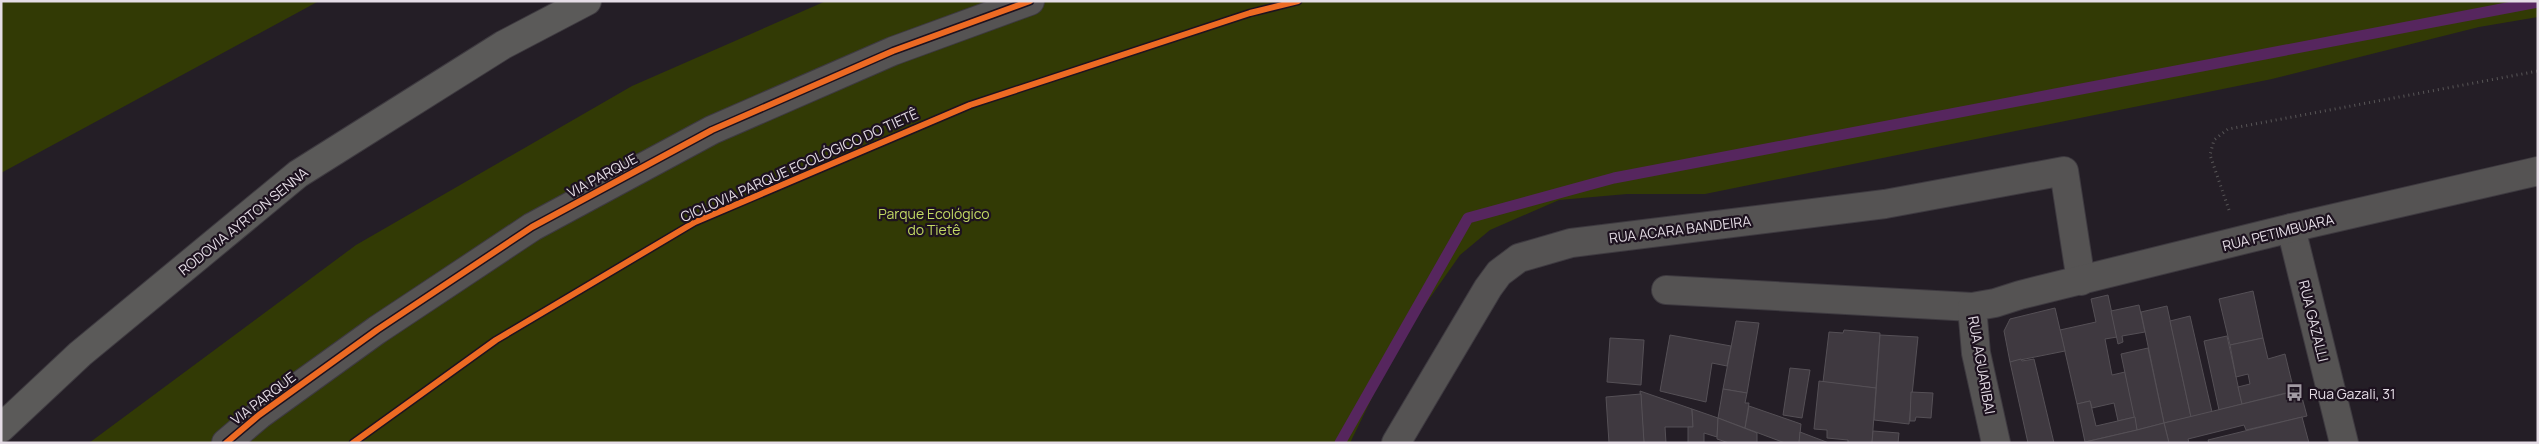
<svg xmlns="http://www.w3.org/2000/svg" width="2539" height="444" font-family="Manrope,sans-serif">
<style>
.green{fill:#323a05}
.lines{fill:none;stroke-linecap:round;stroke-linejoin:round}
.stream{stroke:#56265e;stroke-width:11}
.building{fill:#3f3940;stroke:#555056}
.street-casing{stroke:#3e3a40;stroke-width:30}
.highway-casing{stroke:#3e3a40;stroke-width:30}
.path{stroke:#585657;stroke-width:3;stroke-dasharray:1 4;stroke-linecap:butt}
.street{stroke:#555353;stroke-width:28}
.highway{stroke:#5b5a59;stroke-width:28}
.cycleway-casing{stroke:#1d121f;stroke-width:9}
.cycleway{stroke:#ed6a23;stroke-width:6}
.labels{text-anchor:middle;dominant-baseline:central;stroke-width:4.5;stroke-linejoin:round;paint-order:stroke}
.street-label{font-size:14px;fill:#e5dde6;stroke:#1d121f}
.park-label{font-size:14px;fill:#c2d964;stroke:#1d121f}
.poi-label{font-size:14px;fill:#e5dde6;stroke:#1d121f;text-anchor:start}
</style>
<rect width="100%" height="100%" fill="#241e26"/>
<g class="green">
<polygon points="1,1 319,1 1,173"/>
<polygon points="826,1 2538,1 2538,17 2479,27 2272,79 1705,194 1627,194 1559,200 1490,230 1460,255 1399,342 1350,443 89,443 356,245 632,86"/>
</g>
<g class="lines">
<polyline class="stream" points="1340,443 1468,218 1614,178 2538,2"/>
</g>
<g class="building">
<polygon points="2253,291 2263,338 2230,345 2219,299"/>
<polygon points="2108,295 2117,337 2105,339 2112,375 2125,372 2135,417 2118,421 2114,403 2092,408 2090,401 2077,404 2060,330 2096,322 2091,299"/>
<polygon points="2139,305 2145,332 2122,336 2123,342 2118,344 2111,311"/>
<polygon points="2167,306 2191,417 2164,423 2141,312"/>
<polygon points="2055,308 2065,351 2010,362 2004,331 2010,319"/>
<polygon points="2190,316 2212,412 2191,417 2170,321"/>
<polygon points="1736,321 1759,323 1747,393 1723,389"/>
<polygon points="1844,330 1880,333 1876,388 1823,382 1829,332 1843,333"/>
<polygon points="1670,335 1731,346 1727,366 1712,363 1706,402 1660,391"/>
<polygon points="1880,335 1918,337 1909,424 1874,420"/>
<polygon points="2227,336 2242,404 2219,410 2204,341"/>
<polygon points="1610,338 1644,340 1641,385 1607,382"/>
<polygon points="2263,338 2268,359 2285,354 2294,391 2242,404 2238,387 2250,384 2248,374 2236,377 2230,345"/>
<polygon points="2148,348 2164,423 2137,430 2121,354"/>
<polygon points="2021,359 2022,361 2034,359 2054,443 2028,443 2010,362"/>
<polygon points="1790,368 1810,370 1802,418 1783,415"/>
<polygon points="1819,381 1876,388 1872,443 1848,443 1848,440 1827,438 1827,430 1814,429"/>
<polygon points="1723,389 1747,393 1745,403 1749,403 1745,428 1718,418"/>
<polygon points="2300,390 2307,416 2246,430 2244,425 2188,439 2189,443 2169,443 2164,423"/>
<polygon points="1640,391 1692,409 1693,427 1665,427 1666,443 1644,443"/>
<polygon points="1911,392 1933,393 1931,418 1916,417 1915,421 1910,421"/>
<polygon points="1641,394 1644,443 1609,443 1606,397"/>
<polygon points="2090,401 2096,426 2135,417 2137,430 2085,442 2077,404"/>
<polygon points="1749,406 1801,424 1799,443 1785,443 1745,428"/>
<polygon points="1692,409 1718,418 1717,437 1704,433 1704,443 1688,443 1688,427 1693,427"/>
<polygon points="2302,417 2309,443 2209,443 2208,440"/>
<polygon points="1718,418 1757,433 1757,443 1729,443 1717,439"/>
<polygon points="2164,423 2169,443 2081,443 2137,430"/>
<polygon points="1873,431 1899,433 1898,443 1872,443"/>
<polygon points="1800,432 1829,443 1799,443"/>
</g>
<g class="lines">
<defs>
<g id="street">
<polyline points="2291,228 2344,443"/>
<polyline points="1666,290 1972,307"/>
<polyline points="226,443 259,415 377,330 532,227 712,130 893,51 1030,1"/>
<polyline points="1396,443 1488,288 1499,273 1519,258 1571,243 1885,204 2064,171 2081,281"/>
<polyline points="1996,443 1976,353 1972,307 1995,303 2020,295 2291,228 2538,171"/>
</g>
<polyline id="highway" points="1,428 80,354 298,174 503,45 587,1"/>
</defs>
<use href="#street" class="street-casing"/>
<use href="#highway" class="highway-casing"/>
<polyline class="path" points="2229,210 2210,155 2214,140 2228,129 2538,71"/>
<use href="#street" class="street"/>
<use href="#highway" class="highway"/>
<defs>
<g id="cycleway">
<polyline points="226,443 259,415 377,330 532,227 712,130 893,51 1030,1"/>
<polyline points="353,443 496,340 695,222 970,105 1250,13 1298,1"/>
</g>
</defs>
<use href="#cycleway" class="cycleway-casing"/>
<use href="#cycleway" class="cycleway"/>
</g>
<defs>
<symbol id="bus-bare" viewBox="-9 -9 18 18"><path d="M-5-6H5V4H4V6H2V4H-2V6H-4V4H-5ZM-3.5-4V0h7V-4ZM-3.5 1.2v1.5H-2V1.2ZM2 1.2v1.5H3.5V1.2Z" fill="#a19aa3" stroke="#1d121f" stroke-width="2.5" paint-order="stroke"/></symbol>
</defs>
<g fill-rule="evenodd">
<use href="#bus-bare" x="2282" y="380" width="25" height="25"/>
</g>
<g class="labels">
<g class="street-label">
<text transform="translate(799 165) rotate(-24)">CICLOVIA PARQUE ECOLÓGICO DO TIETÊ</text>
<text transform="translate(602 175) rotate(-28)">VIA PARQUE</text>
<text transform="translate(243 221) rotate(-39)">RODOVIA AYRTON SENNA</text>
<text transform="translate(1680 229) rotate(-7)">RUA ACARA BANDEIRA</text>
<text transform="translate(2278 232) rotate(-14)">RUA PETIMBUARA</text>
<text transform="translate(2314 321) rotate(76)">RUA GAZALLI</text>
<text transform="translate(1982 365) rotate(80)">RUA AGUARIBAI</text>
<text transform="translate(263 398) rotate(-37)">VIA PARQUE</text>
</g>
<g class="park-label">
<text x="934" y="213">Parque Ecológico<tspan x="934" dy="16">do Tietê</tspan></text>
</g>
<g class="poi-label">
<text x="2309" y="393">Rua Gazali, 31</text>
</g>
</g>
<rect width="2539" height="444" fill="none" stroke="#e5dde6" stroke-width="5"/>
</svg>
